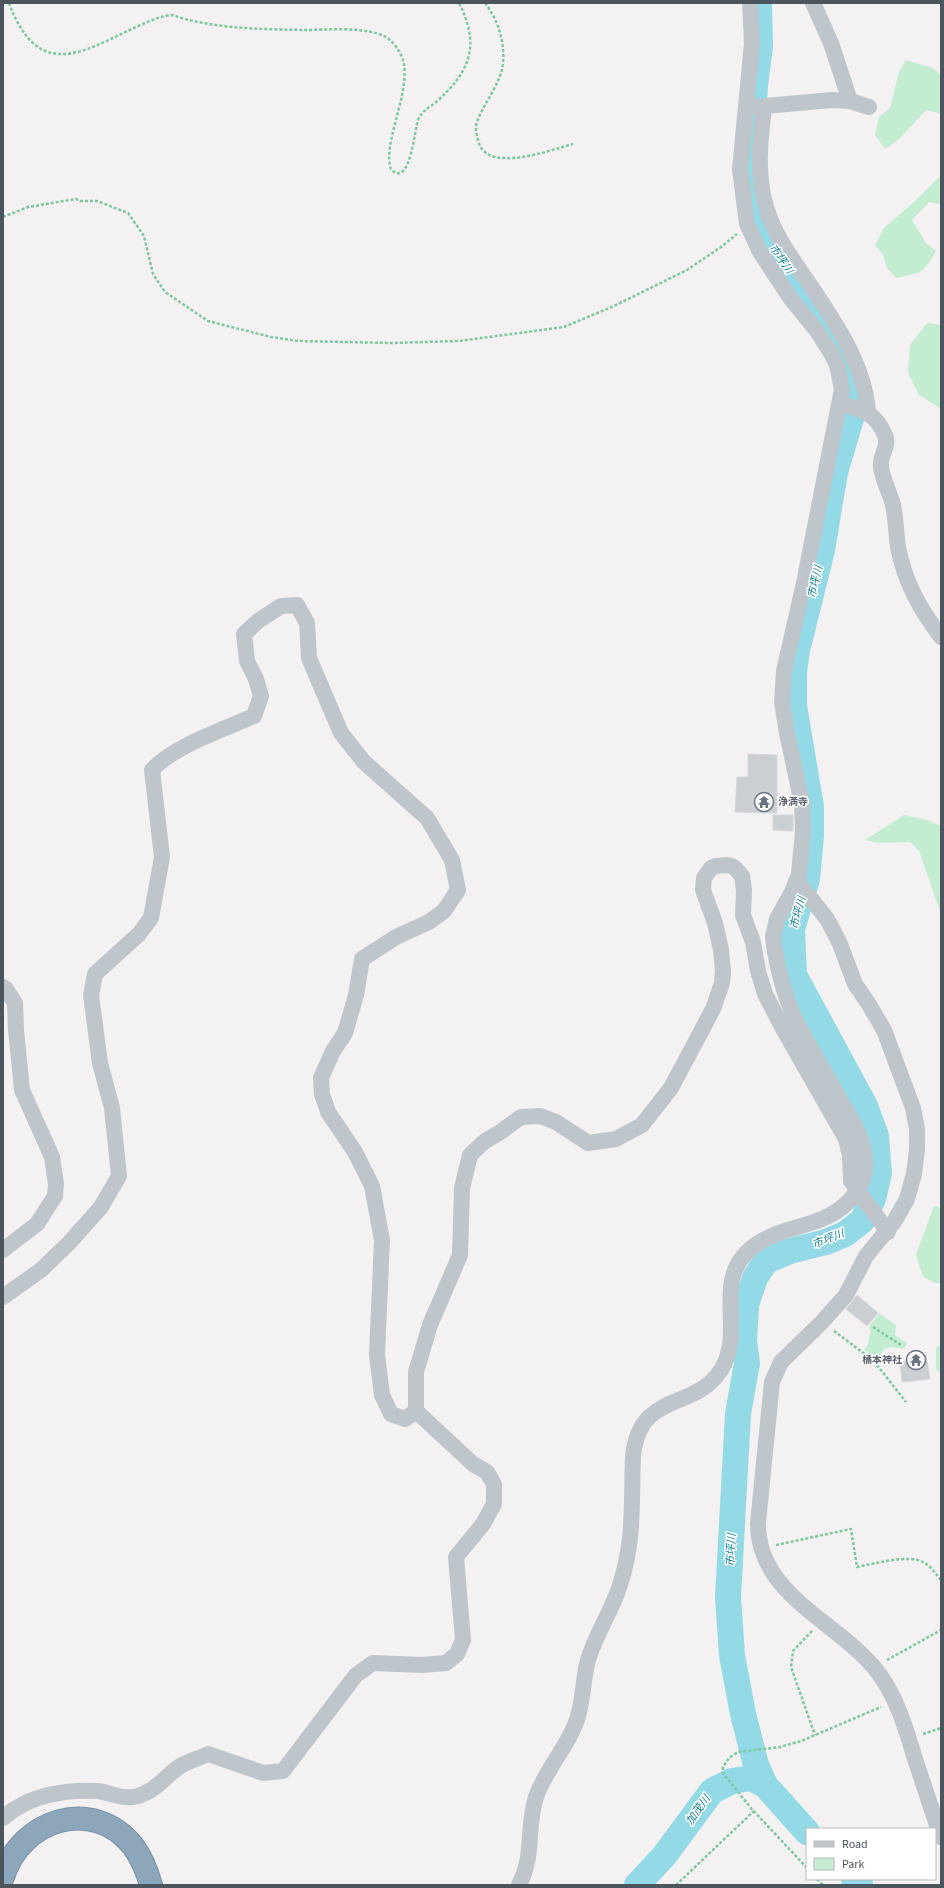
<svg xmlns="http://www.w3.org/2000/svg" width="944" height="1888" font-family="'Source Sans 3','Noto Sans JP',sans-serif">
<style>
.green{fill:#c3ecd1}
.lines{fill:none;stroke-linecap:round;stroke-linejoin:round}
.river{stroke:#94dae6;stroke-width:26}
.building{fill:#cbced3;stroke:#d5d7dc}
.motorway-casing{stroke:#7891a7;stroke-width:24}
.path{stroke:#7ec89f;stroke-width:2.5;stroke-dasharray:3 2;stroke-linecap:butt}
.minor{stroke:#bec6cc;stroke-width:16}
.motorway{stroke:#8ca6bb;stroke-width:22}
.labels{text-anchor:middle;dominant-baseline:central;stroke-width:3;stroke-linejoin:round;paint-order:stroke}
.worship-label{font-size:10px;font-weight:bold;fill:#5b616d;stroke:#fff;text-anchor:start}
.water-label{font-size:11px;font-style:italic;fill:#168194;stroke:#fff}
</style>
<rect width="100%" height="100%" fill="#f3f1f1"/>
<g class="green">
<path d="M906,60l27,8 8,7v39l-14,-4c-15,13 -25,30 -42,39l-10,-14 4,-18 11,-9 9,-36z"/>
<path d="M941,175v29l-12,-2 -17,18 14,23 10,8c-13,23 -15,22 -40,27l-9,-10 -4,-13 -8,-10 9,-17 31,-27z"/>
<polygon points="927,323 941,325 941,416 940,408 919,395 908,373 910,345"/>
<polygon points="904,815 927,820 941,826 941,914 919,851 910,842 879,843 865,840"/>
<polygon points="934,1206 941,1208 941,1283 935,1283 923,1277 916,1254"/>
<path d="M879,1313l17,12 -1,10 12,8 -3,6 -12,-2 -8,2 -5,9c-7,1 -9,-5 -15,-8l4,-6 2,-11 1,-1 -2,-5z"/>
<polygon points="941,1344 941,1374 936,1369 936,1348"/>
</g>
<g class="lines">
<g class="river">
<polyline points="759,3 760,47 755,85 750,177 760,228 811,305 838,342 849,367 854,386 853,412 835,472 822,550 797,650 794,672 794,706 811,807 811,836 807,879 792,929 794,975 865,1106 876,1136 879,1173 873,1199 862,1221 845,1234 826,1242 790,1251 766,1261 755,1278 746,1305 744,1341 747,1363 738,1414 728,1597 732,1655 743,1714 756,1765 765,1785"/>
<polyline points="854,1879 860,1885"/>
<polyline points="637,1885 664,1856 712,1791 732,1781 751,1778 765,1785 807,1832"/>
</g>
</g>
<g class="building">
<polygon points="748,754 777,755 777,813 735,812 737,777 748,777"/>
<polygon points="773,815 793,815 793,831 773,830"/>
<polygon points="857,1295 878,1313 867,1326 846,1309"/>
<polygon points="926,1355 930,1379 902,1382 900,1362 913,1361 912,1357"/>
</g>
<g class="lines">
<defs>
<path id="motorway" d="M3,1877c18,-58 90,-81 130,-31 9,12 14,25 18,39"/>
</defs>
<use href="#motorway" class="motorway-casing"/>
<g class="path">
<path d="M9,3c35,95 93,32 155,13l8,-1c41,14 89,14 132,15 23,0 61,-4 82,7 9,6 16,17 18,27 5,32 -22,82 -13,105 19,21 24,-42 27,-49 4,-9 10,-12 17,-17 35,-31 46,-57 24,-100"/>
<path d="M485,3c13,17 20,39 18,60 -2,21 -19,39 -26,59 -2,5 -1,12 1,18 7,35 72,10 95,4"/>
<polyline points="3,217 28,207 76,199 80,201 97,201 128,213 144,236 153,274 165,292 208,321 271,337 298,341 391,343 459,341 564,327 614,306 687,270 721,247 737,234"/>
<polyline points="873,1327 901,1345"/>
<polyline points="834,1331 873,1360 906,1402"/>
<path d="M776,1545l75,-16 6,38c16,-3 51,-13 66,-5 8,4 12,11 18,18"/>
<polyline points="812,1631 793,1651 791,1667 815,1735"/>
<polyline points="887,1660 941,1630"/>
<polyline points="923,1734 941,1728"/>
<polyline points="807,1868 750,1807 723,1773 723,1767 729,1758 738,1752 780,1747 801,1741 881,1707"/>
<polyline points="817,1879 823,1885"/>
<polyline points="676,1885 754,1811"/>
</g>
<g class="minor">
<polyline points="813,3 831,43 850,101"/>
<polyline points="753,107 832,100 850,101 869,107"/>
<path d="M764,108c-4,33 -8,69 3,102 7,22 19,40 32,59 28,41 66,92 69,143"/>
<path d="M840,403c22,7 35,9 45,32 5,12 -6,21 -4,32 1,11 9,26 12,38 3,14 3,28 5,42 7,36 22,62 43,90"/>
<path d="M797,881l30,38 7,13 6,12 15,40 13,19 16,27 29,78 4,21v21l-3,24 -7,25 -13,23 -28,34 -20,39 -24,27 -41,40 -9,20 -14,141c-1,72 81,99 119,148 20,26 29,58 38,88 9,26 17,52 26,78"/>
<polyline points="3,987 6,989 15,1003 16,1030 22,1090 52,1157 56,1184 55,1196 37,1224 3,1250"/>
<path d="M3,1297l38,-27 28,-27 32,-36 18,-31 -7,-68 -12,-45 -9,-68 4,-21 44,-40 12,-16 11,-61 -10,-87c20,-23 72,-41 102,-54l7,-20 -5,-17 -9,-18 -3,-27 14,-13 23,-15 16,-1 10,18 2,35 32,75 23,29 63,56 25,42 6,30 -14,21 -15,11 -33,15 -34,22 -6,36 -11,38 -12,18 -12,27 1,16 6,18 27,40 17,34 10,54 -5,115 5,40 9,19 14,5 11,-8"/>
<path d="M3,1818c25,-23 63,-29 95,-27 13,2 23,8 36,6 23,-5 31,-22 48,-32 8,-4 17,-7 26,-11l55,19 20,-2 73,-96 17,-12 49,2 24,-2 11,-9 6,-14 -7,-83 27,-33 11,-20v-20l-7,-12 -14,-8 -57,-53v-39l14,-47 30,-70 2,-67 8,-33 15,-14 14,-8 22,-16 19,-1 16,6 32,21 28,-4 26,-14 29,-37 42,-79 9,-26 1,-12 -2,-21 -6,-27 -12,-33 1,-12 7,-10 5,-2 12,-1 6,2 8,9 2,14 -1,25 10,27 5,29 7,23 16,31 65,114 4,17 1,25 37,51"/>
<path d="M519,1885c16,-31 7,-57 17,-88 9,-26 29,-47 39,-72 9,-21 7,-44 13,-65 8,-27 24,-49 32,-75 15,-47 11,-82 13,-129 7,-66 61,-44 88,-86 26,-41 -13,-93 36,-126 29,-20 65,-16 91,-42 11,-11 17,-23 17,-38 1,-24 -15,-46 -26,-66 -14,-26 -30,-51 -43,-77 -11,-23 -18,-50 -22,-75l-1,-10 4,-17 16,-29 6,-16 4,-43 -1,-27 -15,-71 -5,-31 2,-31 20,-88 38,-194 -5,-24 -6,-12 -14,-22 -26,-32 -31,-47 -13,-28 -7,-55 12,-126 -2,-40"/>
</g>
<use href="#motorway" class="motorway"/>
</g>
<defs>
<symbol id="temple-ring" viewBox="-11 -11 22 22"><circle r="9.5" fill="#fff" stroke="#6b7280" stroke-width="1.5"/><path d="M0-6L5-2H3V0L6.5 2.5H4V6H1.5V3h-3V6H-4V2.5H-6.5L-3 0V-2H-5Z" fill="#6b7280"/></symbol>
</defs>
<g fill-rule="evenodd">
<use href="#temple-ring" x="753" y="791" width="22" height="22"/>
<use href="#temple-ring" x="905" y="1349" width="22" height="22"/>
</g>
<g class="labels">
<g class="worship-label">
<text x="778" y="802">浄満寺</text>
<text x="902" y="1360" text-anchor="end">橘本神社</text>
</g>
<g class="water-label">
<text transform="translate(781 259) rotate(55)">市坪川</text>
<text transform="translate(815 582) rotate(-77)">市坪川</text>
<text transform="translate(798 913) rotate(-75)">市坪川</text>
<text transform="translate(828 1239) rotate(-22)">市坪川</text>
<text transform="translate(731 1550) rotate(-87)">市坪川</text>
<text transform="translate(698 1810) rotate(-54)">加茂川</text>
</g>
</g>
<rect width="944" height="1888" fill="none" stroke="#4a555d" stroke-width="8"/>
<rect x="806" y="1828" width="130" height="52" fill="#ffffff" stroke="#b7bbbe"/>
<rect x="814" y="1841" width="20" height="6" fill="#bec6cc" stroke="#b7bbbe"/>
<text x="842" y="1848" font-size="12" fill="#4a555d">Road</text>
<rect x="814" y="1858" width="20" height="12" fill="#c3ecd1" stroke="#b7bbbe"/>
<text x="842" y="1868" font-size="12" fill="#4a555d">Park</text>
</svg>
